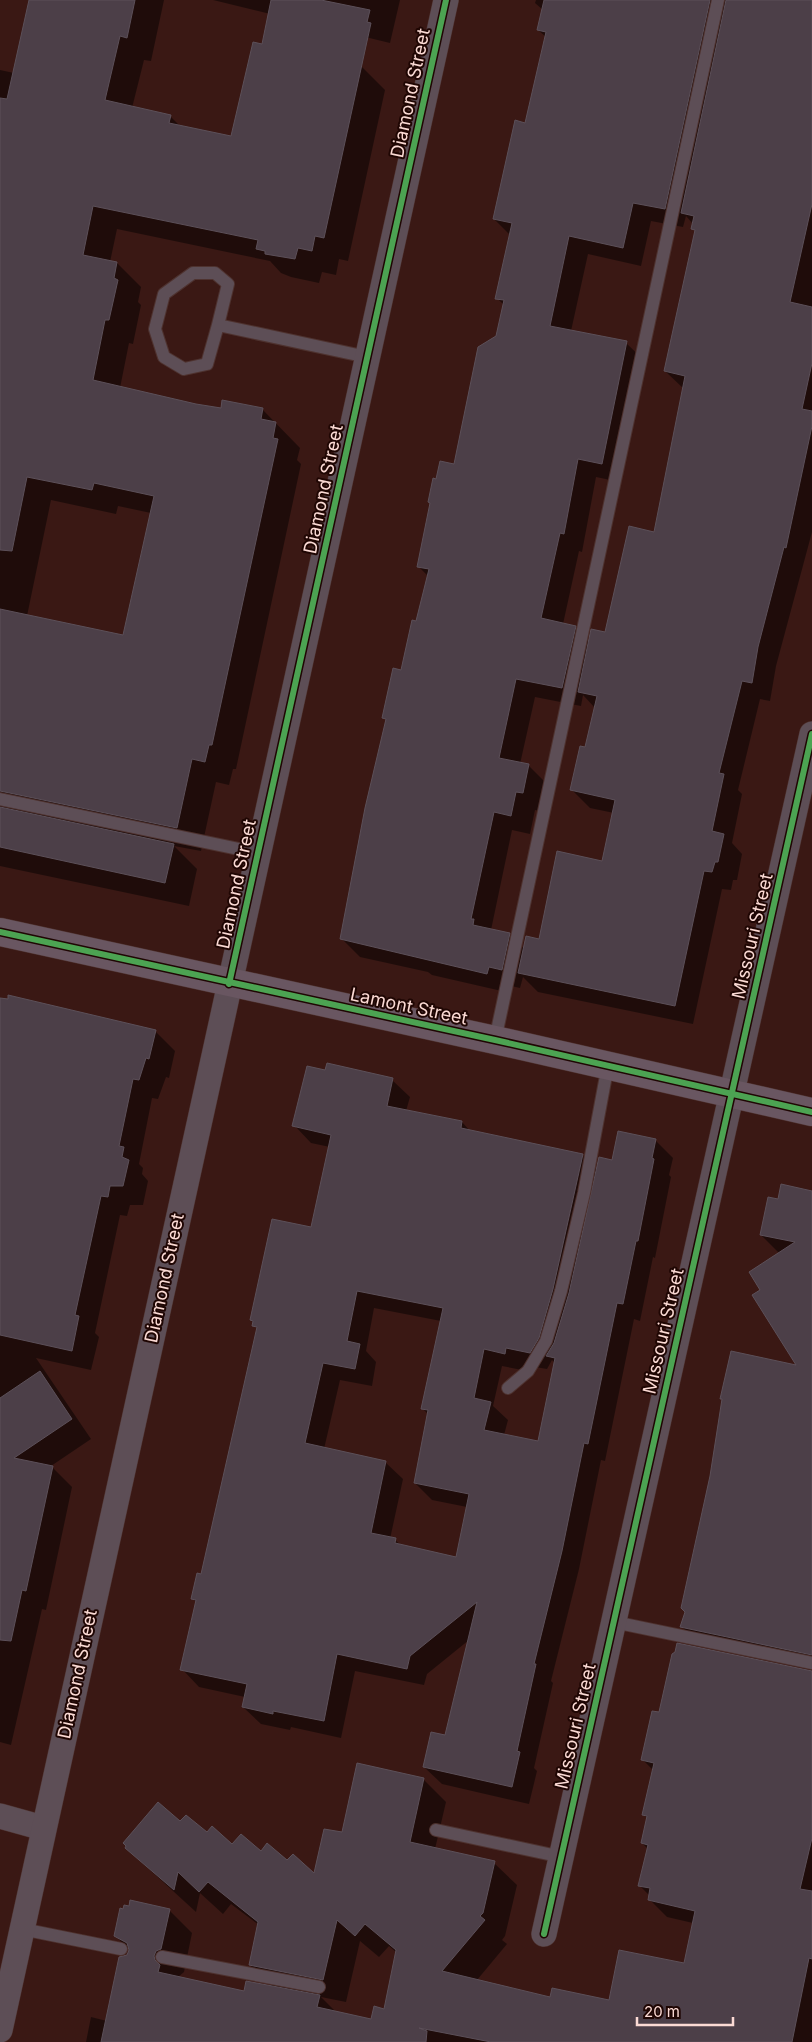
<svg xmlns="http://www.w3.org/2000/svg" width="812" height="2042" font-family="Inter,sans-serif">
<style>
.shadow{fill:#0007;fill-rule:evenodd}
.building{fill:#4c3f48;stroke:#5c5059;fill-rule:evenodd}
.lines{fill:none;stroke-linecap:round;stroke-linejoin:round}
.lane-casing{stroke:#4e322f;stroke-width:14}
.street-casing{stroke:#4e322f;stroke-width:26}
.secondary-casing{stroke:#4e322f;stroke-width:29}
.lane{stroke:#5d4e56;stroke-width:12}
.street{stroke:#5d4e56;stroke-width:25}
.secondary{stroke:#695661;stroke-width:28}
.cycleway-casing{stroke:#1f0603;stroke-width:9}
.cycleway{stroke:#4ca352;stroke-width:6}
.labels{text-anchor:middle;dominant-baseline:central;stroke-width:4;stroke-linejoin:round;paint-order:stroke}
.street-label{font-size:18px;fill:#fbdad4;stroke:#1f0603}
</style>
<rect width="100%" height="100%" fill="#3a1814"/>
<g class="shadow">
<path d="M29,0h135l-13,61 -7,-1 -12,48 39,9 10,10 51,10 129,-71 24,24 -37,171 -9,-2 -3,16 -14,-3 -3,11 -28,-6 -10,-4 -11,-12 -153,-32 -7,33 7,1 24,24 -3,15 3,3 -8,39 -4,-1 -9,45 76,18 26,3h40l38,39 -3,12 4,4 -65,305h-3l-4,16 -13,-3 -15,69 -27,-5 23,23 -8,37 -189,-40v-796l14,3zM51,500l65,14 2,-8 33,7 -28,124 -96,-21z"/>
<polygon points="213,0 400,0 390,43"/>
<path d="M536,0h276v532l-36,134 -6,35 -10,-2 -22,91 4,4 -10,49 10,11 -5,26h-4l-2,10 -9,-1 -29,135 -155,-32 -15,-15 -3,11 -13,-3 -1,7 -74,-17 -4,-3 -68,-15 -19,-19 46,-217 -3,-3 33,-95 11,-47 -10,-10 19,-86 18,-15 42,-128 7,-32 -7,-7 13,-63 -16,-16 32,-95 20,-87 -8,-7 5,-20 -8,-7zM686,216l7,8 -1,4 4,4 -31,139 19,18 -30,144 -48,100 -16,9 -15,-15 -12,-3 16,-73 3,1 14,-75 24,5 25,-121 -19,-18 -55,-12 17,-77 53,12 10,-45 32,6zM583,695l12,13 -9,41 -15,40 19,19 24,5 -11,49 -63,78 -16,9 -15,-15 -18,-4 21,-100 18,4 5,-24 6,1 6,-27 -19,-19 -8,-1 15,-67 46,9z"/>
<polygon points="0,1000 156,1032 175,1051 169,1078 166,1077 158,1099 152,1098 139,1164 143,1168 142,1174 148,1181 143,1205 130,1205 127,1216 120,1215 95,1333 99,1337 91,1370 36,1358 91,1439 51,1466 72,1487 46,1610 42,1609 11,1745 0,1742"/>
<path d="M326,1072l66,8 18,17 -4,14 56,11 8,9 112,24 15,15 58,-30 18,18 -4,17 2,2 -16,81 -2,-1 -13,64 -6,-2 -29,142 -4,-1 -22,109 -28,112 2,2 -19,85 3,3 -8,33 -87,-20 -18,-17 22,-30 23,-97 -42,34 -3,11 -69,-14 -14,67 -50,-11 -1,3 -29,-6 -18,-17 2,-10 -46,-10 -17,-18 15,-66 -5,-5 10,-23 55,-246 -6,-9 61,-91 18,-82 -19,-4 -17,-18zM374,1308l67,13 -19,87 7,7 -14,68 17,17 35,7 -10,51 -55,-12 -7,-6 -5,-1 13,-60 -18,-17 -61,-13 16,-69 32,6 4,-24 -10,-11zM552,1360l3,3 -16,79 -35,-7 4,-15 -15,-14 9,-40 20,4 1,-5 24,4z"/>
<polygon points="812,1192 812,1668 700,1645 682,1627 799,1367 762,1290 780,1254 761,1235 779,1200"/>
<polygon points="812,1672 812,2042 570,2042 610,2001 685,1964 693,1923 667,1917 649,1899 650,1896 639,1885 648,1849 642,1843 648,1819 643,1814 654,1771 642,1759 660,1714"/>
<path d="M423,1779l23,23 -11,47 59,14 23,22 -12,51 -3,4 5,4 -30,36 16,3 55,59h-462l5,-25 16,4 18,-63 5,-7 -14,-15 53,-26 23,23 -8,39 -7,6 68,15 28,-5 -23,-23 9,-40 -28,-21 -8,10 -23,-21 -4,19 -70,-64 54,-25 52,23 55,16 28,14 28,-42zM360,1941l19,16 10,-11 8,7 -12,57 -13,10 -36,-8 -15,-15 25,5z"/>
</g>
<g class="building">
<polygon points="29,0 135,0 127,38 120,36 105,100 171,115 169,123 231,136 253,42 262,44 271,0 321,0 370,10 367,22 371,23 324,238 315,236 312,251 298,248 295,259 265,254 265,251 256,249 258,240 93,206 83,255 117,262 114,278 118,280 109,320 105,320 93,380 196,404 221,408 222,400 263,408 261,419 276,422 273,438 278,439 212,745 209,745 205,762 192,759 177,828 0,791 0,609 123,635 154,496 94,483 92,490 27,477 12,551 0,550 0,98 7,99"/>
<polygon points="544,0 710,0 665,209 633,203 623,248 569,236 550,326 627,341 602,464 578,459 564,534 560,533 541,618 576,626 562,688 516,679 499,758 529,764 523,793 516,792 511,816 494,812 471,919 474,919 473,925 510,933 502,970 489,967 487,974 340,939 365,808 386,719 382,718 393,668 401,670 412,620 416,621 429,569 417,567 430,503 428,502 433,478 436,479 440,461 454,464 478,347 496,336 504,300 495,299 512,223 493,219 515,120 525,123 546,32 537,30"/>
<polygon points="726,0 812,0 812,204 790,302 812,307 812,363 802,409 812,411 812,426 786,548 784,547 758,647 752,683 742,681 719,773 724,774 712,831 724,834 718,862 715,862 712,872 704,871 675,1006 518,973 526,936 539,939 557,851 602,861 615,800 570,790 580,746 585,747 597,696 578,692 591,629 605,632 629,526 654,532 685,376 664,371 695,230 691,229 694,216 681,213"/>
<polygon points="0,807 174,844 165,883 0,847"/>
<polygon points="8,995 156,1030 149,1059 146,1058 139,1080 133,1079 119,1146 124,1147 122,1157 129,1160 123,1186 110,1186 108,1197 101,1196 75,1315 79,1316 72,1351 0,1335 0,998 8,999"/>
<path d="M327,1063l66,15 -6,28 75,15 -1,7 122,26 -30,135 -14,49 -9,15 -24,-5 -1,6 -21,-5 -10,49 17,4 -7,28 54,11 17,-83 -9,-2 8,-13 15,-50 30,-136 13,3 6,-29 38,8 -4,19 2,1 -16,82h-2l-13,63 -6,-1 -29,141 -4,-1 -22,108 -28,113h2l-19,87 3,1 -8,35 -89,-20 8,-35 14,3 32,-133 -67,54 -3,13 -70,-15 -13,67 -51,-10v3l-31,-7 5,-23 -67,-14 16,-70 -5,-1 6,-26 4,1 56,-247 -5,-1 1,-5 -3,-1 22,-101 39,8 20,-92 -39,-9 15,-60 18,4zM357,1291l86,17 -22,101 7,1 -14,73 55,11 -13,63 -61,-14 1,-5 -25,-5 15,-72 -81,-18 18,-80 32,6 5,-25 -13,-3z"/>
<polygon points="781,1184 812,1191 812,1655 680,1627 685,1612 681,1608 710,1476 722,1399 720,1399 731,1351 796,1365 752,1295 760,1290 749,1272 795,1242 760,1235 768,1197 778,1199"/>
<polygon points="40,1371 72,1419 14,1458 53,1466 26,1591 22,1590 11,1641 0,1640 0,1398"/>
<polygon points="677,1643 812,1671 812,1838 800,1889 812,1891 812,1959 809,1958 792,2042 491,2042 419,2028 427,2031 426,2042 101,2042 119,1957 127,1955 129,1950 127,1943 114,1936 120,1908 123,1909 124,1905 129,1906 130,1900 170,1909 161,1949 156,1951 154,1956 155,1960 160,1965 158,1972 244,1991 246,1981 320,1995 317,2007 371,2019 374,2006 384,2009 396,1950 365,1924 355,1936 337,1920 323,1980 249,1965 258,1922 208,1882 199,1892 178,1872 174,1890 125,1848 126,1846 123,1843 158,1802 180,1821 186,1815 207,1832 212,1826 232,1844 241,1834 261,1851 267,1843 287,1860 293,1854 314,1873 324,1829 342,1832 357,1763 424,1778 410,1842 495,1861 483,1913 480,1916 485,1920 442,1971 550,1997 552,1988 609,2000 619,1950 684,1963 695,1911 648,1900 650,1888 638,1886 648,1845 641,1843 647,1816 642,1815 654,1763 641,1760 652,1711 659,1712 672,1654 675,1652"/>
</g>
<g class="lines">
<defs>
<g id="lane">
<polyline points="218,325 228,284 215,273 193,273 164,294 155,329 164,357 184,369 207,364 218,325 367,357"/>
<polyline points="0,799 258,853"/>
<polyline points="495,1040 718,0"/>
<polyline points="508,1388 528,1371 546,1341 561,1291 584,1193 608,1065"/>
<polyline points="614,1622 812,1663"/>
<polyline points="436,1830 562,1857"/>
<polyline points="22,1929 121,1949"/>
<polyline points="162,1957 319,1987"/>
</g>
<g id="street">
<polyline points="0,1816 43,1828"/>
<polyline points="544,1934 812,734"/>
<polyline points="0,2030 446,0"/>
</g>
<polyline id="secondary" points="0,932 495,1040 812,1112"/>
</defs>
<use href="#lane" class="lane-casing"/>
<use href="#street" class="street-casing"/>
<use href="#secondary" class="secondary-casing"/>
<use href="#lane" class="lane"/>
<use href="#street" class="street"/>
<use href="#secondary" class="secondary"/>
<defs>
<g id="cycleway">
<polyline points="0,932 495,1040 812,1112"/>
<polyline points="229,984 446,0"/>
<polyline points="544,1934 812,734"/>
</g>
</defs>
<use href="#cycleway" class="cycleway-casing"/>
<use href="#cycleway" class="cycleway"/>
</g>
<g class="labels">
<g class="street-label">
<text transform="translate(410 93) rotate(-78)">Diamond Street</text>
<text transform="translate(323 489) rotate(-78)">Diamond Street</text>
<text transform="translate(236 884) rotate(-78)">Diamond Street</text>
<text transform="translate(752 936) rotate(-77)">Missouri Street</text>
<text transform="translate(409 1006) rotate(12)">Lamont Street</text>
<text transform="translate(164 1278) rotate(-78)">Diamond Street</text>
<text transform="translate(663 1331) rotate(-77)">Missouri Street</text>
<text transform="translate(77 1674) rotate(-78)">Diamond Street</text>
<text transform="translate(575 1726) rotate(-77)">Missouri Street</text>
</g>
</g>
<path d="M637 2017v8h96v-8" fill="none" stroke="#fbdad4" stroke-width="2.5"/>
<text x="644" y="2017" font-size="15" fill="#fbdad4" stroke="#1f0603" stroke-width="4" paint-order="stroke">20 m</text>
</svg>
